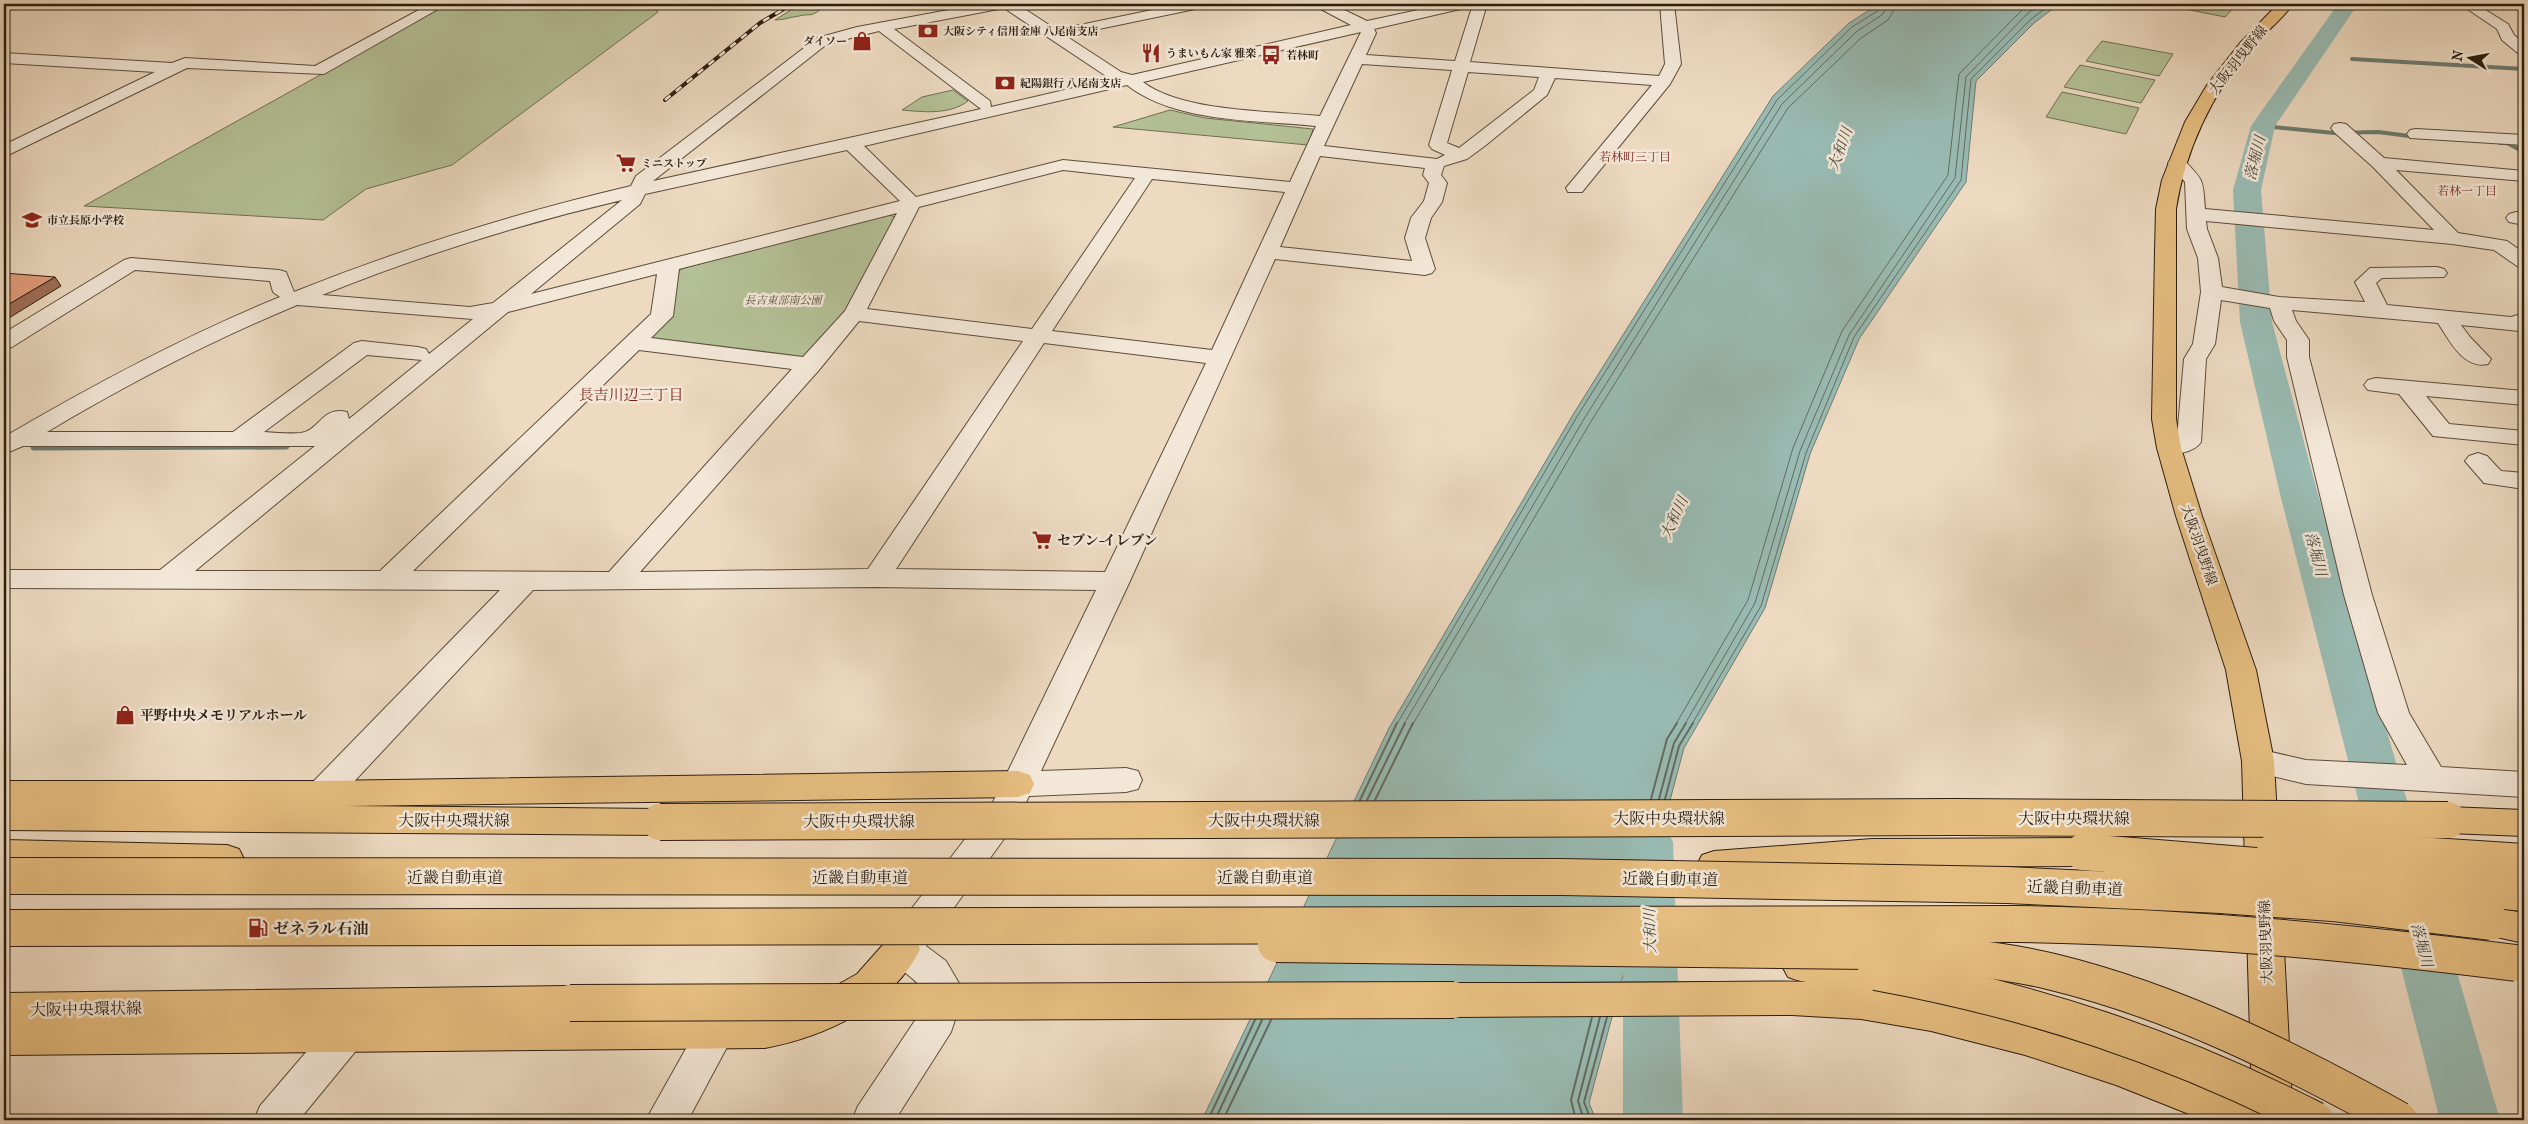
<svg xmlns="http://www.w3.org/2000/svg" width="2528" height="1124" font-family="'IM FELL French Canon','Noto Serif JP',serif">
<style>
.green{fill:#b4c096;stroke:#706f52}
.water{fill:#99bbb3;stroke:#6d7c71}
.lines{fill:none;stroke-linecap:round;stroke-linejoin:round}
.shore-far1{stroke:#626c61;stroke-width:1}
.shore{stroke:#626c61;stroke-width:2}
.stream-far1{stroke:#6d7c71;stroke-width:4}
.stream{stroke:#6d7c71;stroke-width:7}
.river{fill:#99bbb3;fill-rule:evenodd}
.minor-casing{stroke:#5c4d3c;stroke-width:2}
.major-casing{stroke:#2c1e0f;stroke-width:2}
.highway-casing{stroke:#2c1e0f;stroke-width:2}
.minor{fill:#f3e7d7;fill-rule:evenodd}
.major{fill:#e6bd80;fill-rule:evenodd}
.highway{fill:#e6bd80;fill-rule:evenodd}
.rail-casing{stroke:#2c1e0f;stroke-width:4}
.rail{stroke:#f3e7d7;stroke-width:2.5;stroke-dasharray:7;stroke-linecap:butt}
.major-bridge-casing{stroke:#2c1e0f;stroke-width:38;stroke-linecap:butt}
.highway-bridge-casing{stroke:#2c1e0f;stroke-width:38;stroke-linecap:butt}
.major-bridge{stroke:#e6bd80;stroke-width:36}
.highway-bridge{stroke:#e6bd80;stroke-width:36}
.shaded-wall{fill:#9f6d56;stroke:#2c1e0f}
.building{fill:#e39c7b;stroke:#2c1e0f}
.labels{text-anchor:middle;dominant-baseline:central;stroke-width:5;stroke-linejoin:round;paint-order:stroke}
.far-poi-label{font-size:11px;font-weight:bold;fill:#2c1e0f;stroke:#f3e7d7;text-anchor:start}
.far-park-label{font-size:11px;font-style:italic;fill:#554f38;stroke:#f3e7d7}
.far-neighbourhood-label{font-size:12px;fill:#7a1f14;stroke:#f3e7d7}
.street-label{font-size:14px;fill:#2c1e0f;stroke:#f3e7d7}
.poi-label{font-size:14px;font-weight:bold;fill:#2c1e0f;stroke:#f3e7d7;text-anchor:start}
.water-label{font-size:15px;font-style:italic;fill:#4d4d40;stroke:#f3e7d7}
.neighbourhood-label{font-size:15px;fill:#7a1f14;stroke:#f3e7d7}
.near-street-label{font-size:16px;fill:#2c1e0f;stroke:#f3e7d7}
.near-poi-label{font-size:16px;font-weight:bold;fill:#2c1e0f;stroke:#f3e7d7;text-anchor:start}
</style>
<rect width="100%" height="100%" fill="#eddac1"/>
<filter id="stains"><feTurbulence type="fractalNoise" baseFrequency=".004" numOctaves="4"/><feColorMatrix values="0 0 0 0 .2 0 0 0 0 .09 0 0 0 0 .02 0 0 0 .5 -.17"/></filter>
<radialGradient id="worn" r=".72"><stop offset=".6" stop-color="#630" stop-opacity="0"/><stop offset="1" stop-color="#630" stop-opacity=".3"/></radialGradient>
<g class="green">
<polygon points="448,4 651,4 658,12 452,165 366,189 323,220 84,206"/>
<polygon points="2160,4 2237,4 2225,17"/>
<path d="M797,6l24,3c-11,9 -11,4 -22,7 -9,1 -14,4 -24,4z"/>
<polygon points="2102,41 2173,54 2159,76 2086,61"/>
<polygon points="2080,65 2155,80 2141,103 2064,87"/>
<path d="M953,90l15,11c-18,14 -45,11 -66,9l20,-13z"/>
<polygon points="2062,92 2139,108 2126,134 2046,117"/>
<polygon points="1170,110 1205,118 1313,129 1308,145 1113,127"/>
<polygon points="889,215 896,217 847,311 808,355 797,358 647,339 671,316 679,271 686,266"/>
</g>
<polygon class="water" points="1879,4 2059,4 2034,23 1976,81 1966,182 1859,339 1810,454 1765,608 1684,748 1589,1103 1596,1120 1202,1120 1389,728 1574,413 1773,96 1849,23"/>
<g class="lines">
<g class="shore-far1">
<polyline points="1397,724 1578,415 1777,100 1852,27 1879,10 1881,4"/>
<polyline points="1404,724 1584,419 1782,104 1856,32 1883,14 1887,4"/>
<polyline points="1413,724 1590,423 1788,108 1861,38 1888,20 1893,12 1894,4"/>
<polyline points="1676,724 1748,600 1793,448 1842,331 1948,175 1959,74 2028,4"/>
<polyline points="1685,724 1755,603 1800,451 1849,335 1955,178 1966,77 2026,15 2040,4"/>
<polyline points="1692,724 1761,606 1806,453 1854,337 1961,180 1971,79 2030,20 2051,4"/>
</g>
<g class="shore">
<polyline points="1651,799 1667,739 1677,723"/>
<polyline points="1659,799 1674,743 1686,723"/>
<polyline points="1665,799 1679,746 1693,723"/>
<polyline points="1360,800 1397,723"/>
<polyline points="1367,800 1405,723"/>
<polyline points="1375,800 1413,723"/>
<polyline points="1208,1120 1255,1020"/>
<polyline points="1215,1120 1262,1020"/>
<polyline points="1223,1120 1271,1020"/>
<polyline points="1576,1120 1571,1100 1592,1017"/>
<polyline points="1584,1120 1578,1101 1600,1017"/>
<polyline points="1591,1120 1584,1102 1607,1017"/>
</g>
<g class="stream-far1">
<polyline points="2352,59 2524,69"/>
<polyline points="2263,126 2334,133 2378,132 2417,137"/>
<polyline points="2500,143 2507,143 2524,152"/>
</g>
<polyline class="stream" points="34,447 286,446"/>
<g class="river">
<polygon points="2338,4 2358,4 2275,126 2261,190 2272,322 2319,498 2500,1120 2440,1120 2281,498 2240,322 2233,190 2251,126"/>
<polygon points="1648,822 1666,828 1673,842 1683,1120 1623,1120 1623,842 1630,828"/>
</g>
<defs>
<g id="minor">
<polygon points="430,4 447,4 324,74 187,68 4,157 4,145 155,72 4,63 4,53 172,63 185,58 315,66"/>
<path d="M981,4h36l104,68 11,3 219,-50 -34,-18 -2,-3h17l35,17 79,-17h25l-2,3 -95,22 2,4 -10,22 89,6 18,-57h14l-17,58 189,14 6,-12 -5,-60h14l7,60 -11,20 -88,108h-14l-2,-4 86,-103 -97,-7 -8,17 -61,50 -19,14 -23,7 -3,9 6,8 -5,19 -11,16 -6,20 10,31 -3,4 -7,2 -150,-16 -145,322 -89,190 85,-3 12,3 4,9 -4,9 -12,3 -97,4 -12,25 -91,125 20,15 18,31 -13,40 -56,88h-43l6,-14 62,-93 6,-19c-11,-19 -33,-25 -42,-45l5,-11 103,-134 104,-214 -220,-3 -343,3 -199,213 -12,4 -12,-4 -5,-9 5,-9 190,-195 -496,-2v-18h156l155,-124h-292l-19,8v-17c89,-52 180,-101 276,-140l-7,-5 -3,-11 -135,-11 -123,77 -8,2v-16l120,-73 7,-2 148,12 7,2 8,20c110,-44 222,-79 337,-106l5,-10 181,-138 40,-11zM1004,8l105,70 3,1 -121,28 -1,-6 -96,-72zM879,31l102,78 -328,72 174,-137zM1361,32l-41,84c-49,-5 -138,-4 -177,-34zM1362,64l90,6 -23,75 3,4 13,6 -8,4 -113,-13zM1468,72l71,5 -5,13 -75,58 -12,-5zM1127,85c48,38 130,35 189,41l-26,56 -227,-22 -147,37 -52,-51zM847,150l53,51 -369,93 109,-90 5,-10zM1320,156l105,12 -2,7 6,8 -5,18 -13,17 -6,20 7,23 -132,-14zM1063,170l72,8 -103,151 -165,-20 52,-102zM1152,179l133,13 -73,158 -160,-19zM622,200l-129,103 -23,4 -148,-12c97,-39 198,-71 300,-95zM897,213l-52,98 -42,46 -152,-19 22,-22 6,-47zM657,274l-6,40 -271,257h-185l313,-259zM297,305l176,14 -44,35 -3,-5 -8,-2 -56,-6 -8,2 -121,89h-186c80,-48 164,-91 250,-127zM859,321l164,20 -155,228 -228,3 179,-202zM1044,343l162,20 -101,209 -209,-3zM639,350l153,19 -183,203 -196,-1zM367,355l55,5 -73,59 -2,-7c-25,-6 -27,18 -46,21 -12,1 -25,0 -37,-1z"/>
<polygon points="1181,4 1207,4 1200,8 1070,35 1063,31 1070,27"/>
<polygon points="2460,4 2476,4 2508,24 2514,35 2524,44 2524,56 2519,54 2502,40 2497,29"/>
<path d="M2340,123l6,1 38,34 140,13v10l-128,-11 62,63 49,8 17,12v15l-7,-2 -23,-16 -42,-6 -246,-23 1,8 11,29 4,29 57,10 86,5 -10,-20 15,-14 67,-1 7,2 3,4 -3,4 -62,1 -6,5 11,22 124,12 13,-4v16l-5,2 -58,-6 9,12 21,22 -3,5c-24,6 -39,-24 -50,-41l-146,-13 4,11 13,19v17l63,238 37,118 32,54 83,5v25l-218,-13 -59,-14 -5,-9 5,-9 11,-3 48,11 101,5 -29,-52 -34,-118 -57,-238v-17l-13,-19 -4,-13 -49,-8 -6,44 -9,15 -5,83c-7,11 -29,14 -41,11l-3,-5 3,-5 17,-5 7,-79 9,-15 8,-52 -3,-34 -11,-29 -2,-47 -17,-19 3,-4h12c21,22 20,20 22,50l229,21 -61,-63 -39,-35 -3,-4 3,-4z"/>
<polygon points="2416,129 2524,135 2524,145 2410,138 2407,134 2410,130"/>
<polygon points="2516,212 2524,213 2524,225 2509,222 2506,218 2509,214"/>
<polygon points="2376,378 2524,391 2524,405 2426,396 2449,424 2524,431 2524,445 2433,436 2399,394 2368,390 2364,385 2368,380"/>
<polygon points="2478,453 2487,456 2501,471 2524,473 2524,489 2484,483 2465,461 2469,456"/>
<polygon points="716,1015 730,1020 735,1032 688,1120 646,1120 702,1020"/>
<polygon points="345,1017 359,1023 364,1035 359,1047 299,1120 254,1120 260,1106 331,1023"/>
</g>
<g id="major">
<path d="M2278,4h15c-11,16 -29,29 -42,44 -39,45 -66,103 -75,161v210l5,29 21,68 54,154 18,91 19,359h-89l-88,-35 -91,-30 -94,-24 -70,-12 -69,-4 -338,2 -13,-5 -6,-12 6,-12 13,-5c83,0 167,0 250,-1 60,0 121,-3 180,6 128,20 249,64 368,113l-10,-340 -16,-91 -50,-154 -19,-68 -5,-29 3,-168 1,-42 6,-29 23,-58 22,-37 33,-42z"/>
<polygon points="1018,771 1030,775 1034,784 1030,793 1018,797 346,806 660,809 672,813 677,822 672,831 660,835 4,830 4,781 322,781"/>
<polygon points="2448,807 2524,810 2524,836 2448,833 2436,829 2431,820 2436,811"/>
<path d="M902,933l13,5 5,11c-27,57 -96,88 -155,99l-761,7v-62l566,-7 13,5 6,12 -6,12 182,-1 21,-4 19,-7 52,-29 32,-36z"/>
</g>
<g id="highway">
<polygon points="2083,838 2095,842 2100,852 2095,862 2083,866 1872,867 1714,879 1702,875 1697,865 1702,855 1714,851 1872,839"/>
<polygon points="4,840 227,845 239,849 244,859 239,869 227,873 4,868"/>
<polygon points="2491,907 2524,913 2524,943 2478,933 2473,922 2478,911"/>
<path d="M1801,950l75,6 13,5 6,11 -6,11c-24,9 -77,3 -101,-6l-6,-11 6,-11z"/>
</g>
</defs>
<use href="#minor" class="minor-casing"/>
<use href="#major" class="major-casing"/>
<use href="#highway" class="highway-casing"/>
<use href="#minor" class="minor"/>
<use href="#major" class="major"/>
<use href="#highway" class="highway"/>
<defs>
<polyline id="rail" points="665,100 760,23 792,4"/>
</defs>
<use href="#rail" class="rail-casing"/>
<use href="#rail" class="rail"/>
<defs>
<g id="major-bridge">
<polyline points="660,822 1955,817 2448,820"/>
<polyline points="570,1003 1454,1000"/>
</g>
<g id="highway-bridge">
<polyline points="2275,851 2370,852 2524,862"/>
<polyline points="2083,852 2332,872 2524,893"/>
<polyline points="4,876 1561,877 2007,885 2221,895 2332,903 2491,922"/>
<path d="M4,928l2013,-4c167,2 333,18 499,39"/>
<path d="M1276,944l593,7c62,3 123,6 184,21 123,30 236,87 346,148"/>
<path d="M1876,972c158,29 296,75 439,148"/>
</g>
</defs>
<use href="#major-bridge" class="major-bridge-casing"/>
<use href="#highway-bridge" class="highway-bridge-casing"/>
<use href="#major-bridge" class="major-bridge"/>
<use href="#highway-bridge" class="highway-bridge"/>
</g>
<polygon class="shaded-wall" points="55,277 61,286 4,321 4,307"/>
<polygon class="building" points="4,273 55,277 4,307"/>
<defs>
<symbol id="bank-bare" viewBox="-9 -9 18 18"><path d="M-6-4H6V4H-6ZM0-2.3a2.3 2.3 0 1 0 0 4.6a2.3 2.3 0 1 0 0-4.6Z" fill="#8f2418" stroke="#f3e7d7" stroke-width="2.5" paint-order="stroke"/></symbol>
<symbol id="shop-bare" viewBox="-9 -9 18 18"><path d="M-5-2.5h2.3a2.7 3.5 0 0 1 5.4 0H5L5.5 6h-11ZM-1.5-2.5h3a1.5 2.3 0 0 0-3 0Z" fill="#8f2418" stroke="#f3e7d7" stroke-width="2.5" paint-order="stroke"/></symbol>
<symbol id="restaurant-bare" viewBox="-9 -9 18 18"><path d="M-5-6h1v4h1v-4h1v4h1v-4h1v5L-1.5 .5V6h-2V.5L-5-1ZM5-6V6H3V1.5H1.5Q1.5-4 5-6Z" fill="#8f2418" stroke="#f3e7d7" stroke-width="2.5" paint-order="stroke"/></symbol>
<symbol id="bus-bare" viewBox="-9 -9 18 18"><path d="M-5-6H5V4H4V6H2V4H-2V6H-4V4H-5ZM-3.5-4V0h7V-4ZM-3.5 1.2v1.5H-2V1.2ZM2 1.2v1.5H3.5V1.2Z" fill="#8f2418" stroke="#f3e7d7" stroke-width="2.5" paint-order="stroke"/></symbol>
<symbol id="supermarket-bare" viewBox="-9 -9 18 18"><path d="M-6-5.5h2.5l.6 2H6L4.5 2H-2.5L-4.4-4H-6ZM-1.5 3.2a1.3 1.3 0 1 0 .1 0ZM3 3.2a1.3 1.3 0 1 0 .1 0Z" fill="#8f2418" stroke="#f3e7d7" stroke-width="2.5" paint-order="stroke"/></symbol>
<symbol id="school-bare" viewBox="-9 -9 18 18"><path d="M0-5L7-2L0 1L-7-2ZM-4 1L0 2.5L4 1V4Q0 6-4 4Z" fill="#8f2418" stroke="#f3e7d7" stroke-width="2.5" paint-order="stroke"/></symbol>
<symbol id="fuel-bare" viewBox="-9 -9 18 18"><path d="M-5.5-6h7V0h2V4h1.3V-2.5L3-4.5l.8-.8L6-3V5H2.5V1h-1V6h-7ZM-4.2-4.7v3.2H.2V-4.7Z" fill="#8f2418" stroke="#f3e7d7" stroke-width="2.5" paint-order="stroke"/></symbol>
</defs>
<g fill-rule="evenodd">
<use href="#bank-bare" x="914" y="17" width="28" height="28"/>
<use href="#shop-bare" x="848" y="27" width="28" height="28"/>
<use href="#restaurant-bare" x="1137" y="39" width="28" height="28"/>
<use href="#bus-bare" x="1257" y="41" width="28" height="28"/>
<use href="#bank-bare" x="991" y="69" width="28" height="28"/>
<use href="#supermarket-bare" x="612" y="149" width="28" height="28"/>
<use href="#school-bare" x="18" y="206" width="28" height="28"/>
<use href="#supermarket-bare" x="1028" y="526" width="28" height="28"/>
<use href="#shop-bare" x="111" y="701" width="28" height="28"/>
<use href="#fuel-bare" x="244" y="914" width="28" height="28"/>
</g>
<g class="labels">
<g class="far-poi-label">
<text x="943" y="31">大阪シティ信用金庫 八尾南支店</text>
<text x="847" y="41" text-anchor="end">ダイソー</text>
<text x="1166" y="53">うまいもん家 雅楽</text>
<text x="1286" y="55">若林町</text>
<text x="1020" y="83">紀陽銀行 八尾南支店</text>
<text x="641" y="163">ミニストップ</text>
<text x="47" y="220">市立長原小学校</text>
</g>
<g class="far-park-label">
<text x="783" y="300">長吉東部南公園</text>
</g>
<g class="far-neighbourhood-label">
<text x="1635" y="157">若林町三丁目</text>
<text x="2467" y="191">若林一丁目</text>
</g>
<g class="street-label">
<text transform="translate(2238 60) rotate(-51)">大阪羽曳野線</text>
<text transform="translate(2199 545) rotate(71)">大阪羽曳野線</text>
<text transform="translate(2266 942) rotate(-92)">大阪羽曳野線</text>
</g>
<g class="poi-label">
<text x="1057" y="540">セブン-イレブン</text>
<text x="140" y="715">平野中央メモリアルホール</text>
</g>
<g class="water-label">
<text transform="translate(1840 149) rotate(-70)">大和川</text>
<text transform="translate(2255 158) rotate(-76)">落堀川</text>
<text transform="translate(1674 518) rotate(-65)">大和川</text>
<text transform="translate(2316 554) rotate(75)">落堀川</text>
<text transform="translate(1650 931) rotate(-91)">大和川</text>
<text transform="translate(2422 945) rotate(75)">落堀川</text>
</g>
<g class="neighbourhood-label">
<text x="631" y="395">長吉川辺三丁目</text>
</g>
<g class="near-street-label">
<text x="1669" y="818">大阪中央環状線</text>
<text x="2074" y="818">大阪中央環状線</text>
<text x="454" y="820">大阪中央環状線</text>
<text x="1264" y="820">大阪中央環状線</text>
<text x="859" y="821">大阪中央環状線</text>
<text x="455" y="877">近畿自動車道</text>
<text x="860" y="877">近畿自動車道</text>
<text x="1265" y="877">近畿自動車道</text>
<text transform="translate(1670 879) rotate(1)">近畿自動車道</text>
<text transform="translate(2075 888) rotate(2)">近畿自動車道</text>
<text transform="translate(86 1009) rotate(-1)">大阪中央環状線</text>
</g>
<g class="near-poi-label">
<text x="273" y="928">ゼネラル石油</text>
</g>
</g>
<rect width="2528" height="1124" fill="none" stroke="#eddac1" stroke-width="20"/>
<rect x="5" y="5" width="2518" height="1114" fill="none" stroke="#2c1e0f" stroke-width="2.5"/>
<rect x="10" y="10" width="2508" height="1104" fill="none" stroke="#2c1e0f"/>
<g transform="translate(2470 58) rotate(281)" stroke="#f3e7d7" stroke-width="4" paint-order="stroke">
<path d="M0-4L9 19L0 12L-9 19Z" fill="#2c1e0f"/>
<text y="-8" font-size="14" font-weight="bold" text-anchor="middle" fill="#2c1e0f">N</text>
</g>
<rect width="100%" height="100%" filter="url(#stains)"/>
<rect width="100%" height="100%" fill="url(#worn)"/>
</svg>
